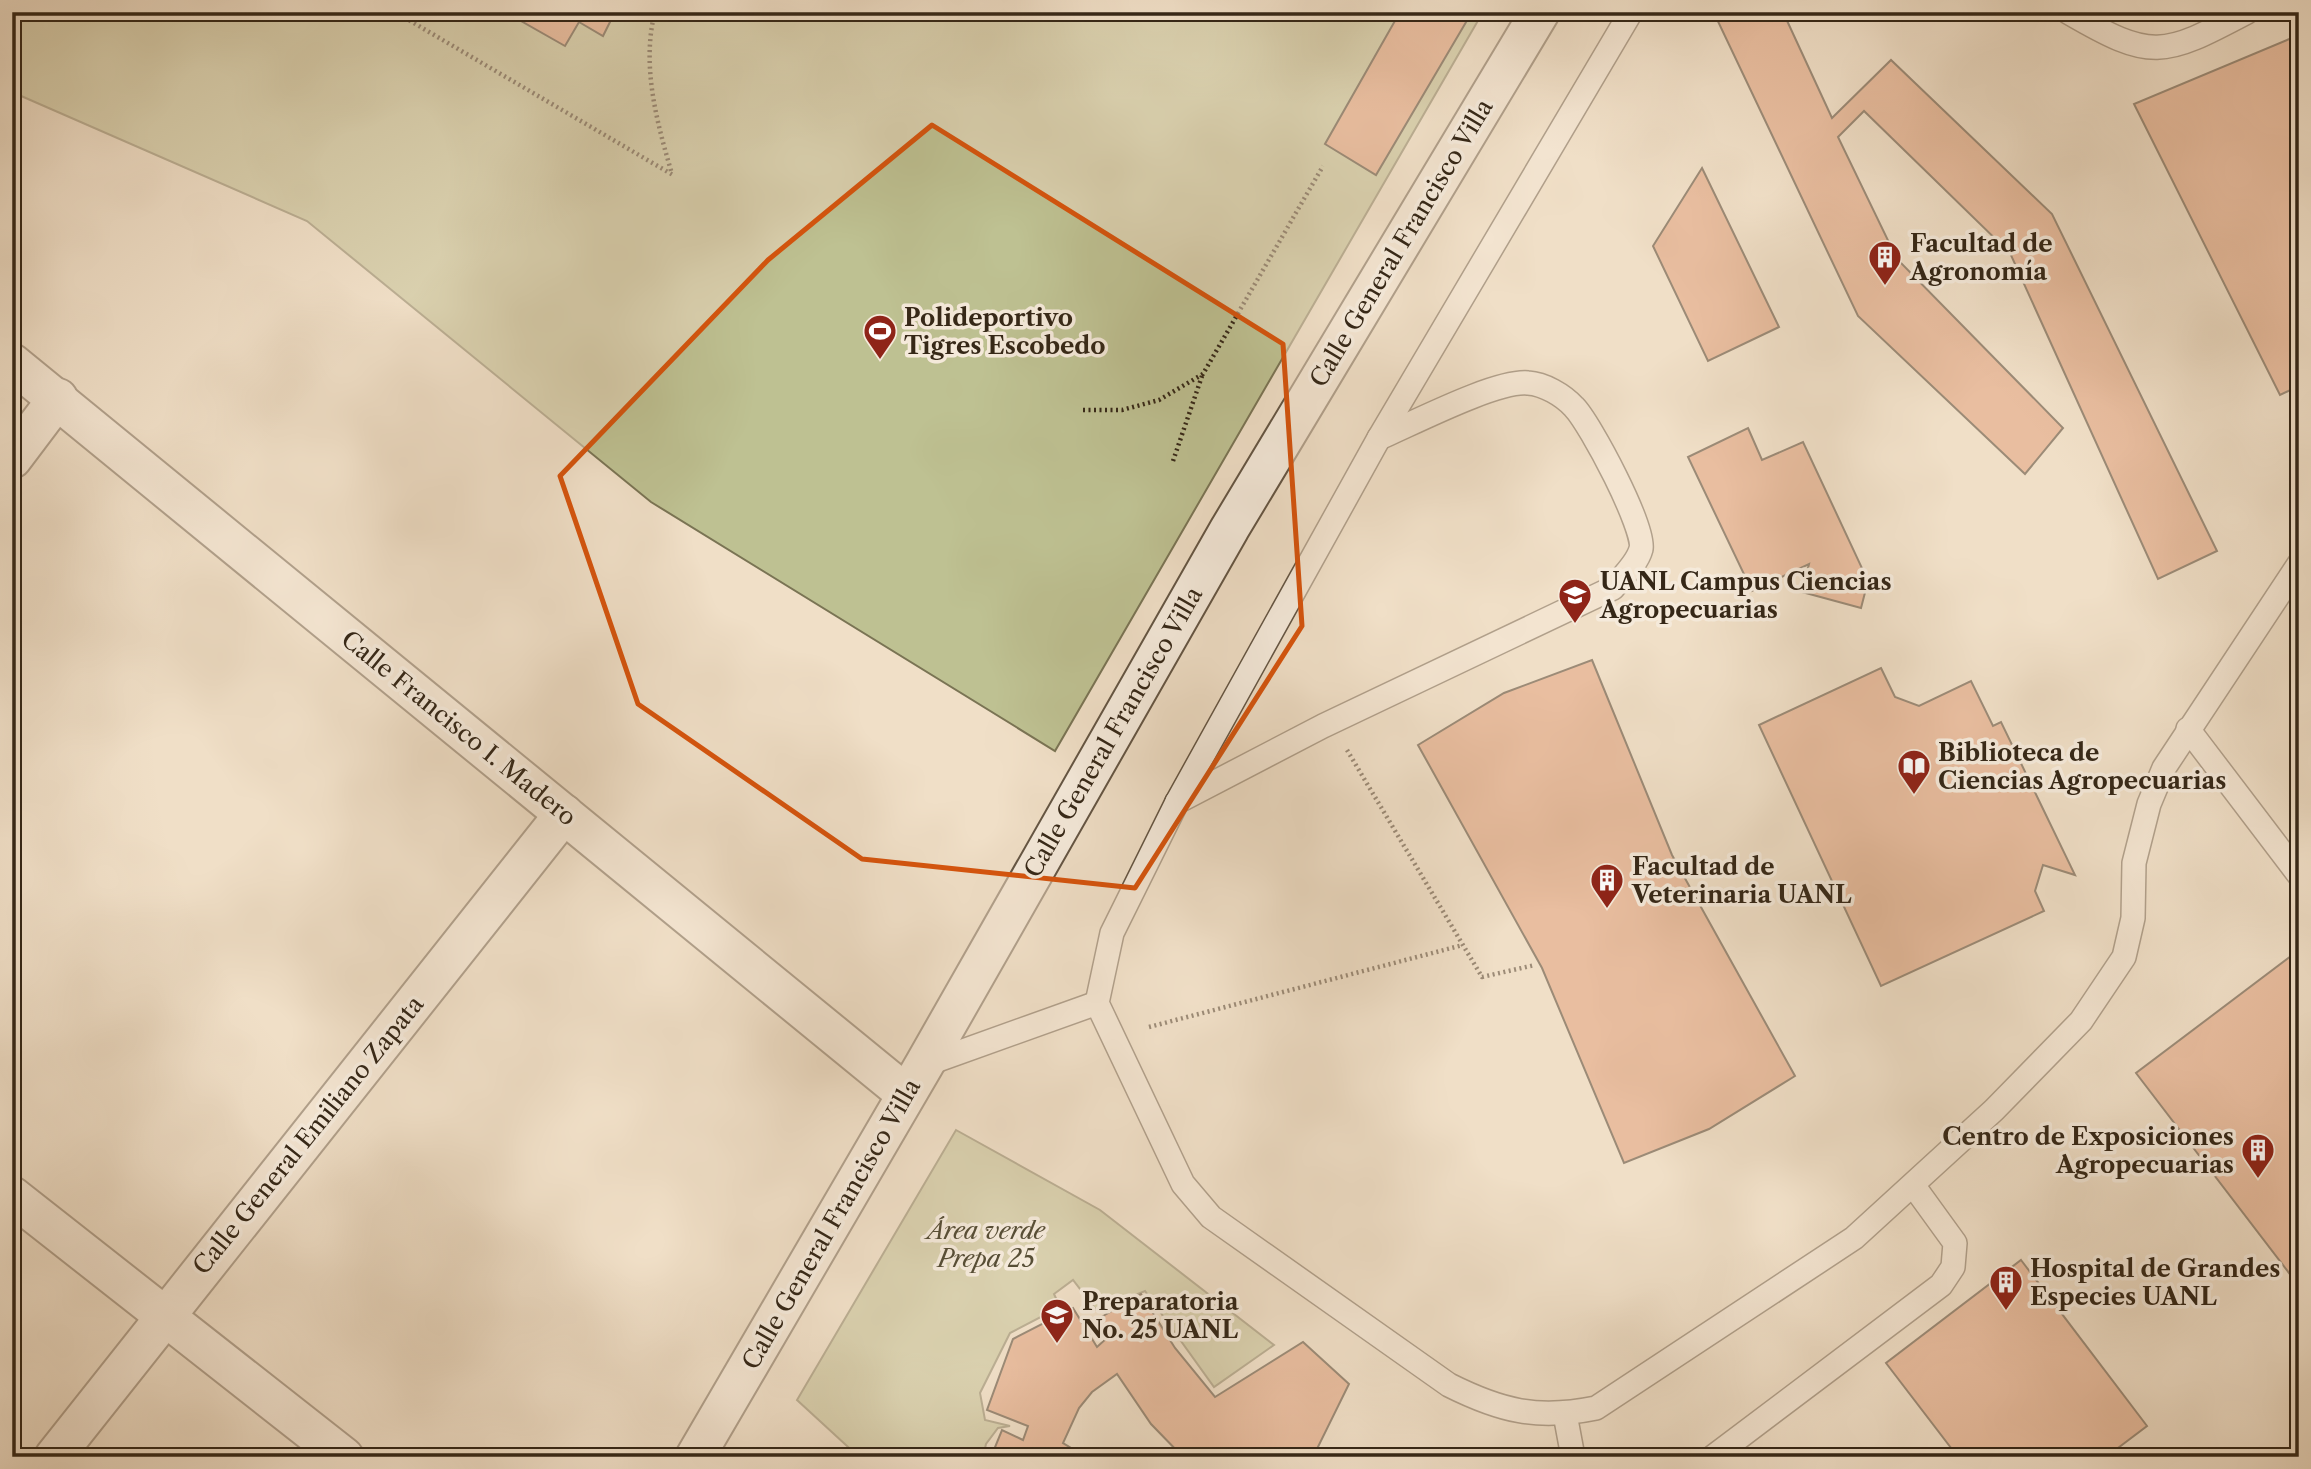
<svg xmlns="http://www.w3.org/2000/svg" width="2311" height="1469" font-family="'Libre Caslon Text',serif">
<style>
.green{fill:#bec192;stroke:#7a7454;stroke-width:2}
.building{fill:#df9771;stroke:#352717;stroke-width:2}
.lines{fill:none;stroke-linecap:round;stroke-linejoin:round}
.lane-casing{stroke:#645543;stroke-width:26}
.street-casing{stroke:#645543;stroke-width:42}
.path{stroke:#352717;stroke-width:4.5;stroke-dasharray:2 3.5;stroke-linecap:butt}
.lane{stroke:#f5eadb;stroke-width:23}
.street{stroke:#f5eadb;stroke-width:38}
.marked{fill:none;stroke:#d6540d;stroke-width:5;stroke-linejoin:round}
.labels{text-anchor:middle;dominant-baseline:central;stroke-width:7;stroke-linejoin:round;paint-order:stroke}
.street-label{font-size:24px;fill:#352717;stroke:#f5eadb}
.poi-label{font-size:24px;font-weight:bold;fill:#352717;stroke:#f5eadb;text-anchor:start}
.park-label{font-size:24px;font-style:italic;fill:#574e36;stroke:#f5eadb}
</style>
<rect width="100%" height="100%" fill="#f0dfc7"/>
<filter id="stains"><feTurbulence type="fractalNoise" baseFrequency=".00286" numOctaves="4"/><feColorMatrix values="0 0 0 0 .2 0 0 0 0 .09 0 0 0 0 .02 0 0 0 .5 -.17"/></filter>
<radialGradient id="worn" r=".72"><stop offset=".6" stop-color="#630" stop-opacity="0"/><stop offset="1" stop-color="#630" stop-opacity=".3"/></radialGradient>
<g class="green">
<polygon points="12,12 1483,12 1055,751 651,502 307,221 12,92"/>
<polygon points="956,1130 1100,1210 1274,1345 1214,1387 1145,1291 1097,1311 1073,1280 1054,1294 1060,1307 1010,1333 980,1393 985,1420 1010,1426 998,1428 986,1444 983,1457 859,1457 797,1400"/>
</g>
<g class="building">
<polygon points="505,12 615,12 603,36 579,22 565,46"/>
<polygon points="1400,12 1472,12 1376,175 1325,144"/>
<polygon points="1783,12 1832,118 1891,60 2052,214 2217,551 2158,579 2010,253 1864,111 1838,137 1897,259 2063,428 2025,474 1858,316 1714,13"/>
<polygon points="2299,35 2299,386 2280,395 2134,104"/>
<polygon points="1702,168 1779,327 1708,361 1653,246"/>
<polygon points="1748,428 1762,460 1803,442 1868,581 1861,608 1802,592 1809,564 1752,591 1688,457"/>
<polygon points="1592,660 1672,855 1795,1076 1709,1129 1624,1163 1542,968 1418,745 1504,693"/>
<polygon points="1881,668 1895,697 1919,706 1971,681 1993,726 2001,722 2075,875 2043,865 2035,891 2044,911 1881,986 1759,725"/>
<polygon points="2299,950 2299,1286 2136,1073"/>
<polygon points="2021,1260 2147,1426 2106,1457 1958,1457 1886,1363"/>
<polygon points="1141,1294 1175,1348 1215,1397 1303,1342 1349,1384 1313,1457 1183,1457 1151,1424 1117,1374 1092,1392 1079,1408 1063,1443 1086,1457 991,1457 1002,1430 1023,1440 1028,1426 987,1410 1013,1339 1073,1308 1097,1347 1108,1337 1098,1319"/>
</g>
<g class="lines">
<defs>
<g id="lane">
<path d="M1631,12l-252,426 -202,364 -65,131 -15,70 86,181 28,33 238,168c52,26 88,35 147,23l258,-170 140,-128 87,-89 43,-64 9,-39 1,-55 15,-59 15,-36 135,-204"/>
<path d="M2068,12c84,49 94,45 179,0"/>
<polyline points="2188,729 2299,875"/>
<path d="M1177,802l146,-76 290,-138c9,-11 24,-24 28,-39 5,-20 -51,-126 -67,-142 -11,-12 -30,-23 -46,-24 -32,-3 -116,41 -149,55"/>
<polyline points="924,1065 1097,1003"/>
<polyline points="1565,1414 1573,1457"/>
<polyline points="1713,1457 1941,1285 1953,1267 1955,1243 1913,1185"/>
</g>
<g id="street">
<polyline points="12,363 906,1094"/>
<polyline points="12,459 58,398"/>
<polyline points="12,1196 344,1457"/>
<polyline points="54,1457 564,814"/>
<polyline points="695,1457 924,1065 1230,528 1540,12"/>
</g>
</defs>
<use href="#lane" class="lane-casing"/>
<use href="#street" class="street-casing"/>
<g class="path">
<polyline points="395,12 673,175"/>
<path d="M655,12c-14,53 2,111 17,162"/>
<polyline points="1083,410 1122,410 1159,400 1203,374 1323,166"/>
<polyline points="1173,461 1202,376"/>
<polyline points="1347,750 1482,977 1535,965"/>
<polyline points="1149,1027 1463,945"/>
</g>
<use href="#lane" class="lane"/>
<use href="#street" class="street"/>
</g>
<path d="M0 0H2311V1469H0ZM932,125l351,219 19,282 -167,262 -273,-29 -224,-155 -78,-228 208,-216z" fill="#f0dfc7" fill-opacity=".55" fill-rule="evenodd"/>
<path class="marked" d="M932,125l351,219 19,282 -167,262 -273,-29 -224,-155 -78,-228 208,-216z"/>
<defs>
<symbol id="building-pin" viewBox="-11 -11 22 30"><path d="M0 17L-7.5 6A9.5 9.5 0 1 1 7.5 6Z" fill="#8f2418" stroke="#f5eadb"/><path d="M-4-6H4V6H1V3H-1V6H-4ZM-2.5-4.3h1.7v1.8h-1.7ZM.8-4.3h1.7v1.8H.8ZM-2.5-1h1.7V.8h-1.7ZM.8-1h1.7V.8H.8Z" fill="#fff"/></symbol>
<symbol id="stadium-pin" viewBox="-11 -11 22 30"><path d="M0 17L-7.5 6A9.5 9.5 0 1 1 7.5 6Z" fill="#8f2418" stroke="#f5eadb"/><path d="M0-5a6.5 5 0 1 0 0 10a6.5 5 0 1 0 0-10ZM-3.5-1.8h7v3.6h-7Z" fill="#fff"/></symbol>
<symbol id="university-pin" viewBox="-11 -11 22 30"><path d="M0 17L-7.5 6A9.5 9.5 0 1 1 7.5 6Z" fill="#8f2418" stroke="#f5eadb"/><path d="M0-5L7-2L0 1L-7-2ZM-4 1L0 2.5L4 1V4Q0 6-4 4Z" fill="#fff"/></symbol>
<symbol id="library-pin" viewBox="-11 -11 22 30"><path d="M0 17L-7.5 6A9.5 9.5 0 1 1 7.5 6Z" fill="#8f2418" stroke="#f5eadb"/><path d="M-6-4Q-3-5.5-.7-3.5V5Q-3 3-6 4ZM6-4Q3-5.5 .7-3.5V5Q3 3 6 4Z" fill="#fff"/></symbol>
</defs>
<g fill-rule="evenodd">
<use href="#building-pin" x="1866" y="238" width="38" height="52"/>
<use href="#stadium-pin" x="861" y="312" width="38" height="52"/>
<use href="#university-pin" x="1556" y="576" width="38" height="52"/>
<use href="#library-pin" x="1895" y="747" width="38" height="52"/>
<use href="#building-pin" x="1588" y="861" width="38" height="52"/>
<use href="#building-pin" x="2239" y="1131" width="38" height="52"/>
<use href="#building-pin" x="1987" y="1263" width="38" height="52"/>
<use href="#university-pin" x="1038" y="1296" width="38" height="52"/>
</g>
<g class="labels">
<g class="street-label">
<text transform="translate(1401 243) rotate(-59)">Calle General Francisco Villa</text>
<text transform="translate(459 728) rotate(39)">Calle Francisco I. Madero</text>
<text transform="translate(1113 732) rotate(-60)">Calle General Francisco Villa</text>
<text transform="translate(308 1135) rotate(-51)">Calle General Emiliano Zapata</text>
<text transform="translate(831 1224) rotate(-60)">Calle General Francisco Villa</text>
</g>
<g class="poi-label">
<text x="1910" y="243">Facultad de<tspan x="1910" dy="28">Agronomía</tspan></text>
<text x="904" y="317">Polideportivo<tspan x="904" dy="28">Tigres Escobedo</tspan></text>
<text x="1600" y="581">UANL Campus Ciencias<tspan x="1600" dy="28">Agropecuarias</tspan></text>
<text x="1938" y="752">Biblioteca de<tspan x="1938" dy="28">Ciencias Agropecuarias</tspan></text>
<text x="1632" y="866">Facultad de<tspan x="1632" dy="28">Veterinaria UANL</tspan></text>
<text x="2234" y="1136" text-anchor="end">Centro de Exposiciones<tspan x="2234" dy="28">Agropecuarias</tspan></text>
<text x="2030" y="1268">Hospital de Grandes<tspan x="2030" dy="28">Especies UANL</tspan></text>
<text x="1082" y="1301">Preparatoria<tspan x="1082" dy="28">No. 25 UANL</tspan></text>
</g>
<g class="park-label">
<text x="986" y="1230">Área verde<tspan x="986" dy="28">Prepa 25</tspan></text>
</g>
</g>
<rect width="2311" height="1469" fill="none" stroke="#f0dfc7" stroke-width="42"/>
<rect x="14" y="14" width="2283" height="1441" fill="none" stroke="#352717" stroke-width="3.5"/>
<rect x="21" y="21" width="2269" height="1427" fill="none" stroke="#352717" stroke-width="2"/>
<rect width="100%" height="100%" filter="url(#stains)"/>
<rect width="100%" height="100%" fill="url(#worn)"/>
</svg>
